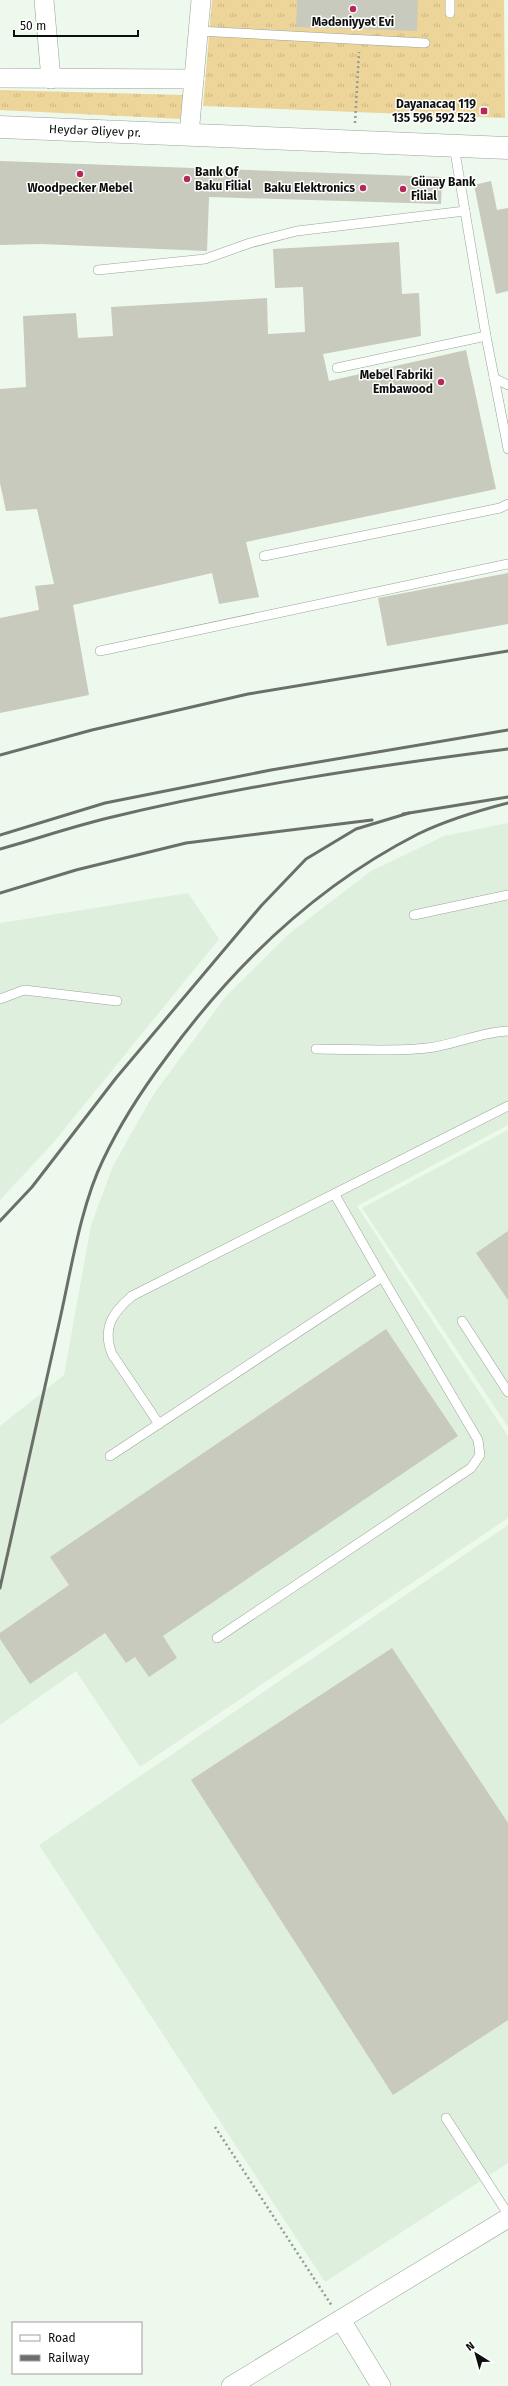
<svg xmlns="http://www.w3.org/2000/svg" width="508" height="2386" font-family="'Fira Sans',sans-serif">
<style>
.built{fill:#dfefde}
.grass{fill:url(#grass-tufts)}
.building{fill:#c7cabc}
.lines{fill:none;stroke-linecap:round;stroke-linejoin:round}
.service-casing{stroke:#99a398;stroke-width:10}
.minor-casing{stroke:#99a398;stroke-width:20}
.secondary-casing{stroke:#99a398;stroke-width:23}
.path{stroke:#939b92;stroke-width:2.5;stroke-dasharray:2 3;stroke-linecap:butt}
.service{stroke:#fff;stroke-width:9}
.minor{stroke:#fff;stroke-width:19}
.secondary{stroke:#fff;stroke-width:22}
.rail{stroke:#6a7069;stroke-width:3}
.poi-dot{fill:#b62859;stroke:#fff;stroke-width:1.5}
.labels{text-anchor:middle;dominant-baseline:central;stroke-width:3;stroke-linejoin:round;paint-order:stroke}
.poi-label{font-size:12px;font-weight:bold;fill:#0c0f0c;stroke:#fff;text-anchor:end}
.street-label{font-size:12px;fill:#0c0f0c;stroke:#fff}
</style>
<defs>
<pattern id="grass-tufts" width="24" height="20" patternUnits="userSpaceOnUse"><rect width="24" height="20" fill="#edd599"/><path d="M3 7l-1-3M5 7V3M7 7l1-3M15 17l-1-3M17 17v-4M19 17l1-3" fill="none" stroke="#cab683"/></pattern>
</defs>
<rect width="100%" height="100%" fill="#eef9ed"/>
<g class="built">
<polygon points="508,823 508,1125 357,1206 508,1436 508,1518 140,1767 76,1671 0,1725 0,1426 64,1375 91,1225 113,1166 153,1095 226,996 290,933 371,871 444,836"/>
<polygon points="188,893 219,939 53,1143 0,1200 0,923"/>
<polygon points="508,1130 508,1427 362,1208"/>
<polygon points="508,1525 508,2163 325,2282 39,1845"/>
</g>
<g class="grass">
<polygon points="212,0 504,0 505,118 203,106"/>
<polygon points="0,90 183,95 181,119 0,110"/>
</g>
<g class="building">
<polygon points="297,0 418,0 417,31 296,27"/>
<polygon points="0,161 442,177 441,204 209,197 207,251 41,244 0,245"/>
<polygon points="491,181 497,210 508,208 508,291 496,294 474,185"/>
<polygon points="399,242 402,294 419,293 421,336 323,354 329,381 466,350 496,489 246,542 259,597 219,604 212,573 73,605 89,695 0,713 0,618 39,610 35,586 54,584 37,509 6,511 0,483 0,389 26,387 23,316 76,313 78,338 113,336 111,307 267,298 268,334 305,332 303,287 275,288 273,249"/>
<polygon points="508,573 508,624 387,646 378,598"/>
<polygon points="508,1231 508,1300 476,1253"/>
<polygon points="386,1329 458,1436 163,1636 177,1658 149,1677 135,1657 126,1663 105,1633 30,1684 0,1639 0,1633 69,1585 50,1557"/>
<polygon points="392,1648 508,1823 508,2020 393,2095 191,1780"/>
</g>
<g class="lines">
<defs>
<g id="service">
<polyline points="450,0 450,13"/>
<polyline points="198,31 425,43"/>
<polyline points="454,146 486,336 508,449"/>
<polyline points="98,270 205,259 250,243 297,231 465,211"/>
<polyline points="337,368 486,336"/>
<polyline points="494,378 508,385"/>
<polyline points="264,556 500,508 508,504"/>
<polyline points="100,651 508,564"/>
<polyline points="414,915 508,895"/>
<polyline points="0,999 24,990 117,1001"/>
<path d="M316,1049c34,0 78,3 111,-1 28,-3 53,-16 81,-17"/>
<polyline points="335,1195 382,1277"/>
<polyline points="462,1321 508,1392"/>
<path d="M159,1424l-47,-70c-10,-26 0,-41 20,-58l376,-190"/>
<polyline points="110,1456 382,1277 478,1440 480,1455 471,1468 217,1638"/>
<polyline points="446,2118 508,2214"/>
</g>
<g id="minor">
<polyline points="44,0 51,79"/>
<polyline points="0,78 194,79"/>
<polyline points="189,135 201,0"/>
<polyline points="341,2320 381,2386"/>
<polyline points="231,2386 508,2218"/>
</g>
<g id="secondary">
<path id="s1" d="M0,127l508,21"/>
</g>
</defs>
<use href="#service" class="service-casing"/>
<use href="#minor" class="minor-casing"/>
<use href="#secondary" class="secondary-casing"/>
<g class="path">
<polyline points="355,123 359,52"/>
<polyline points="215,2127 332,2306"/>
</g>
<use href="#service" class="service"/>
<use href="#minor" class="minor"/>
<use href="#secondary" class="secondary"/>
<g class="rail">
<polyline points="0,755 92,730 248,694 508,651"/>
<polyline points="403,814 508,797"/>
<polyline points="0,835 105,803 271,770 508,730"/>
<path d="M0,849c36,-10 71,-22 108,-31 132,-32 266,-52 400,-69"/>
<polyline points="0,893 76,870 186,843 372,820"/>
<polyline points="0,1221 32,1187 116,1078 261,906 306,859 356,829 409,813"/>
<path d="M0,1588c20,-89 40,-179 60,-269 11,-49 21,-114 43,-159 17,-36 39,-70 63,-102 67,-92 150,-172 252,-224 29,-14 59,-23 90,-31"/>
</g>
</g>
<g class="poi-dot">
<circle cx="353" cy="9" r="4"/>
<rect x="480" y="107" width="8" height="8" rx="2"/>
<circle cx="80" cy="174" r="4"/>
<circle cx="187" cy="179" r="4"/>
<circle cx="363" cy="188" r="4"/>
<circle cx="403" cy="189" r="4"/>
<circle cx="441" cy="382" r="4"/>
</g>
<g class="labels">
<g class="poi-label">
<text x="353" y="22" text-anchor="middle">Mədəniyyət Evi</text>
<text x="476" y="104">Dayanacaq 119<tspan x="476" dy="14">135 596 592 523</tspan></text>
<text x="195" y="172" text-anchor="start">Bank Of<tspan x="195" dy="14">Baku Filial</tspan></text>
<text x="411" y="182" text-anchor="start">Günay Bank<tspan x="411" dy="14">Filial</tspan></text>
<text x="80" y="188" text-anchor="middle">Woodpecker Mebel</text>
<text x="355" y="188">Baku Elektronics</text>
<text x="433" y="375">Mebel Fabriki<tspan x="433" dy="14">Embawood</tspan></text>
</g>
<g class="street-label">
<text stroke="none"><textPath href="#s1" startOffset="95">Heydər Əliyev pr.</textPath></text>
</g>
</g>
<rect x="12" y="2322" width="130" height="52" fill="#ffffff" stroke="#9e9f9e"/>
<rect x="20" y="2335" width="20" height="6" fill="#ffffff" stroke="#9e9f9e"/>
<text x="48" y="2342" font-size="12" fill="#0c0f0c">Road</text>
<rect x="20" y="2355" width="20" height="6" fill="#6a7069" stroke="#9e9f9e"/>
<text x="48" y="2362" font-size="12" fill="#0c0f0c">Railway</text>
<g transform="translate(476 2354) rotate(323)" stroke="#ffffff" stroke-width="3" paint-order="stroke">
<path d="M0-3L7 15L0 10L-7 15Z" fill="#0c0f0c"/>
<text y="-6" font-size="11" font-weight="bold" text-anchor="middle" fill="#0c0f0c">N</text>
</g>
<path d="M14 30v6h124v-6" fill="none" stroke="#0c0f0c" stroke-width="2"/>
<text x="20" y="30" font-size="12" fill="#0c0f0c" stroke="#ffffff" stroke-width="3" paint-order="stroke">50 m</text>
</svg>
